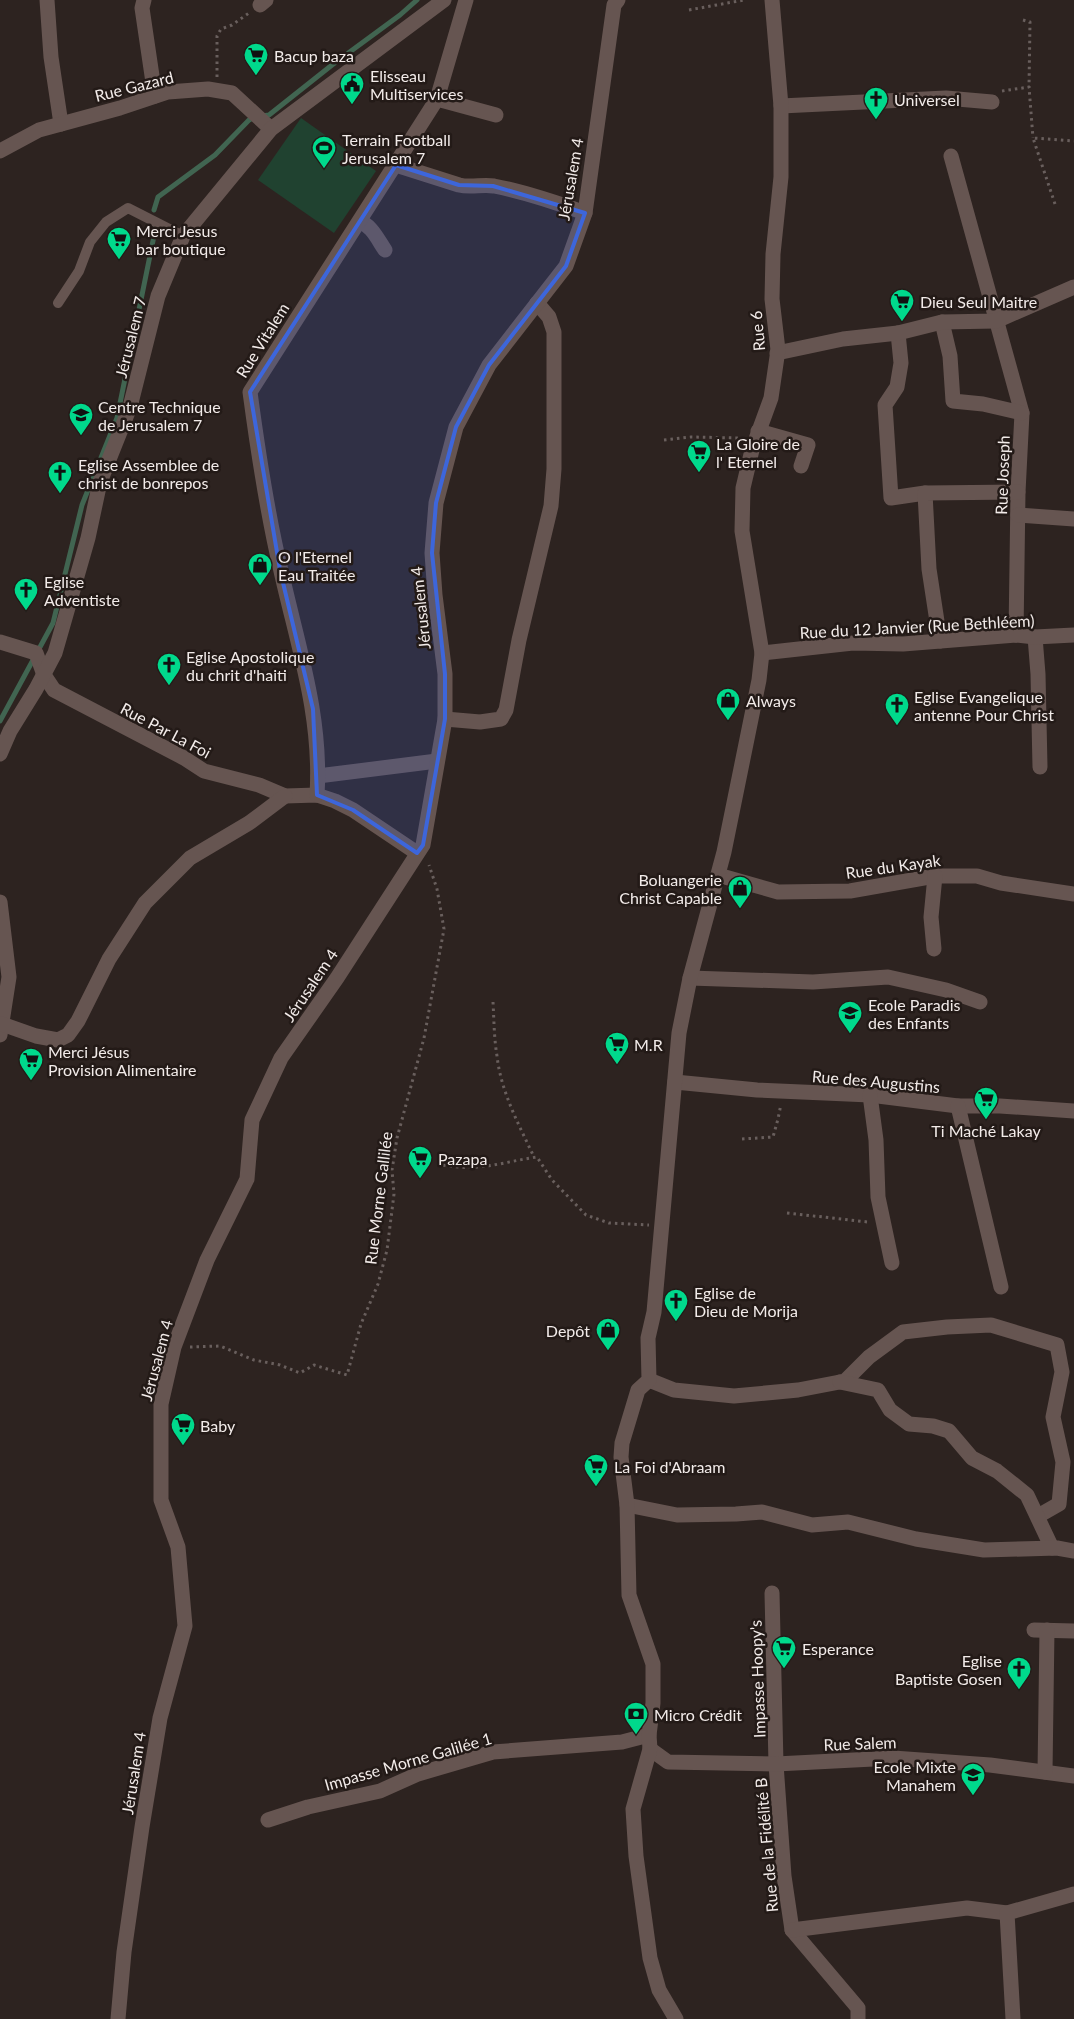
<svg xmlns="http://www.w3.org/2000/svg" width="1074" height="2019" font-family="Lato,sans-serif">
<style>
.green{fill:#204230}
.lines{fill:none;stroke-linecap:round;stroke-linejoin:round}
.stream{stroke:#416551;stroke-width:5}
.path{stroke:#695f5d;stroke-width:3;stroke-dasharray:2.5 4;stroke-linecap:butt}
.service{stroke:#665551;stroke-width:10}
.minor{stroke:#665551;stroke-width:15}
.tertiary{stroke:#665551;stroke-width:15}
.marked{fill:#3d66db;fill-opacity:0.2;stroke:#3d66db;stroke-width:4;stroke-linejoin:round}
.labels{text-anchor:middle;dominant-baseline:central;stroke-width:5;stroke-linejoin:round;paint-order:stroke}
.poi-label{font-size:16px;fill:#f2ebe9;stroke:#231a17;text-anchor:start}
.street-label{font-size:16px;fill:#f2ebe9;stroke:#231a17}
</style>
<rect width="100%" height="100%" fill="#2d2320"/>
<polygon class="green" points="301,118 376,171 334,233 258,180"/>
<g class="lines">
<g class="stream">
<polyline points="154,210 158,197 215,155 249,120 254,117 269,115 332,65 400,15 417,0"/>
<polyline points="0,721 53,623 82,505 117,418 156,226"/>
</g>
<g class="path">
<polyline points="689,10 744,0"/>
<polyline points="1023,20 1030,22 1029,87"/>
<polyline points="217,77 217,36 221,29 232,25 249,13"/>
<polyline points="1002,91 1029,87 1033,138"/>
<polyline points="1055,204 1033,138 1074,141"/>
<polyline points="664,440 691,437 740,438"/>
<path d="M493,1002c1,18 1,36 4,54 4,36 22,69 37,101"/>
<polyline points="742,1139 773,1137 778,1119 781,1104"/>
<path d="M443,1165c36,7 59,-3 94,-8l15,23 34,35 23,8 40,2"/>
<polyline points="787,1213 868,1222"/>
<polyline points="190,1347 220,1346 254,1360 280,1365 300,1373 314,1365 347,1375 361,1324 378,1284 387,1250 394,1194 392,1170 397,1138 424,1038 444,929 437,889 429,865"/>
</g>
<polyline class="service" points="58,303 79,271 90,242 106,222 128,208 183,236"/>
<g class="minor">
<polyline points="47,0 51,57 61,124"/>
<polyline points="144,0 142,8 155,96"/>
<polyline points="260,5 266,0"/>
<polyline points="437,99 496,115"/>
<polyline points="781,106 946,98 992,102"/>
<polyline points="0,151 39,130 120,108 168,92 208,89 232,93 271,129"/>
<polyline points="951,156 1022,413 1018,492 1016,635"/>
<path d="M396,165l63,20c12,3 23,-1 35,1 31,6 61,16 91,27"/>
<path d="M359,222c12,2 19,18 26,28"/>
<polyline points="942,322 950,356 953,401 983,404 1022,413"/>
<polyline points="898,333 901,363 897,387 885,405 891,498 925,493"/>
<polyline points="777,353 843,339 898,333 942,322 996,321 1074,287"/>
<polyline points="758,431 808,445 801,466"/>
<polyline points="1018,515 1074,519"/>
<polyline points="1035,637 1038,674 1040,767"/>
<polyline points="940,641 929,569 925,493 1018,492"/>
<polyline points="0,642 36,653 44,675 54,690 184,758 204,771 259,785 285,796 317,795 335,801 353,810 417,853"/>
<polyline points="762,653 853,643 903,644 1016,635 1035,637 1074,635"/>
<polyline points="445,719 480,722 501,719 506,710 519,640 551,506 554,469 554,332 549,317 537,303"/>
<polyline points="0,754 10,731 36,689 55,653 88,538 100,482 130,407 158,296 183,236 271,129 444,0"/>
<polyline points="318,776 437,761"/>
<path d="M317,795c5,-79 -19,-148 -36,-224 -14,-59 -23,-119 -31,-179l187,-293 29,-99"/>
<polyline points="718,875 778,892 850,891 935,876 977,876 1001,883 1074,894"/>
<polyline points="0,902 9,977 0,1035"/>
<polyline points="934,949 931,917 935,876"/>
<polyline points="690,978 813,982 888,977 946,990 980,1002"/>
<polyline points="2,1024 36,1036 58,1040 68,1035 78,1021 109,959 145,903 190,858 249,823 285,796"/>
<polyline points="675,1082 757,1090 870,1095 958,1106 1000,1106 1074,1111"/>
<polyline points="870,1095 876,1140 878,1197 892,1263"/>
<polyline points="958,1106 1001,1287"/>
<polyline points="649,1380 674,1390 734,1396 798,1390 845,1381 869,1357 903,1332 947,1327 991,1325 1057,1345 1062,1372 1053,1417 1063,1462 1059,1504 1038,1516"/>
<polyline points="840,1382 878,1390 890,1410 909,1424 933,1426 949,1431 972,1458 997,1471 1027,1495 1052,1548"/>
<polyline points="627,1505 677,1515 736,1514 762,1512 812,1525 848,1522 916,1539 984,1550 1057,1548 1074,1551"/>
<polyline points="772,1593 776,1764 784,1876 792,1930 858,2008 858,2019"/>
<polyline points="1034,1630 1074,1631"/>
<polyline points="650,1749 668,1762 776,1764 893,1758 990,1765 1074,1776"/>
<polyline points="1045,1772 1047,1630"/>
<polyline points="268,1820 308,1807 380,1791 418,1774 493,1752 622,1742 649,1735"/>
<polyline points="792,1930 967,1908 1007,1913"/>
<polyline points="676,2019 659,1990 650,1958 636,1856 633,1809 650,1749 649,1735 653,1703 653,1664 629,1595 627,1505 621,1457 622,1443 638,1390 649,1380 648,1338 654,1312 679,1033 690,978 724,852 759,680 762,653 742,531 743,488 752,450 771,398 778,350 772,299 773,254 781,177 781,106 772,0"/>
<polyline points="1013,2019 1007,1913 1074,1894"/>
</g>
<polyline class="tertiary" points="118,2019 124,1952 142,1827 160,1718 185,1626 178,1547 161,1500 161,1404 174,1347 207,1260 247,1179 252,1120 281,1058 337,978 423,845 445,719 445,674 435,595 432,553 436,503 456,427 489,365 566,266 585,213 614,5 618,0"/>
</g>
<path class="marked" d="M396,165l63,20 34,1 92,27 -19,53 -77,99 -33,62 -20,76 -4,50 13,121v45l-22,126 -6,8 -64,-43 -36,-15 -4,-86 -33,-139 -30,-178z"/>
<defs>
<symbol id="supermarket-pin" viewBox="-11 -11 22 30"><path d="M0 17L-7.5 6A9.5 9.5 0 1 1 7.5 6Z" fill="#00d98c" stroke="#231a17"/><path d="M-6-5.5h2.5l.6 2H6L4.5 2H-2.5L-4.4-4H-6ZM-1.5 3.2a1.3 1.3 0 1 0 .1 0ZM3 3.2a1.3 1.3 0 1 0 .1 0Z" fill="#111"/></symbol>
<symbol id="civic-pin" viewBox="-11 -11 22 30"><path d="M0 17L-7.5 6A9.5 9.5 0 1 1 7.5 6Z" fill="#00d98c" stroke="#231a17"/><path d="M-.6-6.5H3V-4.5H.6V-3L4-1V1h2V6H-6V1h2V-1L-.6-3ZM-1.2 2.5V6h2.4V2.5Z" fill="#111"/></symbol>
<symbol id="church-pin" viewBox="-11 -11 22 30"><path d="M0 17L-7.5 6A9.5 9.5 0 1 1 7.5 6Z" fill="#00d98c" stroke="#231a17"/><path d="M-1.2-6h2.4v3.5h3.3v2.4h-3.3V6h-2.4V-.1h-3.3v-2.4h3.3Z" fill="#111"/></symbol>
<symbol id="stadium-pin" viewBox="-11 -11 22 30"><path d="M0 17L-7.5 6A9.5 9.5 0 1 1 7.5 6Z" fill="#00d98c" stroke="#231a17"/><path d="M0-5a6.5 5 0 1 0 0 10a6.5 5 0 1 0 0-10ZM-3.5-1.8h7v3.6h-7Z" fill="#111"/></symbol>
<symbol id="university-pin" viewBox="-11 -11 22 30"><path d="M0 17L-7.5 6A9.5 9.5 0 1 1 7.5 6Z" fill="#00d98c" stroke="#231a17"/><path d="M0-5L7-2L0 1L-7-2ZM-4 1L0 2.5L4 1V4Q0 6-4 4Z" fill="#111"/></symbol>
<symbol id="shop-pin" viewBox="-11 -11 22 30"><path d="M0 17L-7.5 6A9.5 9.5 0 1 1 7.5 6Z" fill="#00d98c" stroke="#231a17"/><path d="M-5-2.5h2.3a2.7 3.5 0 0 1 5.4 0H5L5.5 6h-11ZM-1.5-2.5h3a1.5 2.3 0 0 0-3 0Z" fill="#111"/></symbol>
<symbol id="school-pin" viewBox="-11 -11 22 30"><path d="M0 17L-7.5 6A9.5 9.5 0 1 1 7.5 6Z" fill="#00d98c" stroke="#231a17"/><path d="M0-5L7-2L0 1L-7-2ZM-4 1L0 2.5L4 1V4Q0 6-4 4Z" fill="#111"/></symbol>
<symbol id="bank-pin" viewBox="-11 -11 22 30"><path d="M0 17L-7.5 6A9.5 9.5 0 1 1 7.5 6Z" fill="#00d98c" stroke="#231a17"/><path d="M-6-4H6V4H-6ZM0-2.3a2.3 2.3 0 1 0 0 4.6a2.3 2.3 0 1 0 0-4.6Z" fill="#111"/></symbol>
</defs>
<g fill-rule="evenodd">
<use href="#supermarket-pin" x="242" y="41" width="28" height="38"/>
<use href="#civic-pin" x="338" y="70" width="28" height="38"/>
<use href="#church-pin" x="862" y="85" width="28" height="38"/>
<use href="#stadium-pin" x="310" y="134" width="28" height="38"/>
<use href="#supermarket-pin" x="105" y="225" width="28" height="38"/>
<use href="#supermarket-pin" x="888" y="287" width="28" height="38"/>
<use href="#university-pin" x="67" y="401" width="28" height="38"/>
<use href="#supermarket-pin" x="685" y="438" width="28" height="38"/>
<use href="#church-pin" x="46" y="459" width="28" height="38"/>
<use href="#shop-pin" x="246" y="551" width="28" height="38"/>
<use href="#church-pin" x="12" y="576" width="28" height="38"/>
<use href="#church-pin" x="155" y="651" width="28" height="38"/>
<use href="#shop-pin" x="714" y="686" width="28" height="38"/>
<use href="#church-pin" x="883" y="691" width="28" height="38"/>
<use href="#shop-pin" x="726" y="874" width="28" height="38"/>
<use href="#school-pin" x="836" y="999" width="28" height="38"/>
<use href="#supermarket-pin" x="603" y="1030" width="28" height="38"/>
<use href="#supermarket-pin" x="17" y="1046" width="28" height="38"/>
<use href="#supermarket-pin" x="972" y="1085" width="28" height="38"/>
<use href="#supermarket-pin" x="406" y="1144" width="28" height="38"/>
<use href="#church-pin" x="662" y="1287" width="28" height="38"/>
<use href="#shop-pin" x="594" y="1316" width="28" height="38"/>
<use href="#supermarket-pin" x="169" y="1411" width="28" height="38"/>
<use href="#supermarket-pin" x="582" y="1452" width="28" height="38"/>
<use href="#supermarket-pin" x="770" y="1634" width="28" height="38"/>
<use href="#church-pin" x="1005" y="1655" width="28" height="38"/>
<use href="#bank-pin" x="622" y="1700" width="28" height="38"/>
<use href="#school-pin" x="959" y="1761" width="28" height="38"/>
</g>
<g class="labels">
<g class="poi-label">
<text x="274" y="55">Bacup baza</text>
<text x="370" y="75">Elisseau<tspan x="370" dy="18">Multiservices</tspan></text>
<text x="894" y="99">Universel</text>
<text x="342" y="139">Terrain Football<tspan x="342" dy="18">Jerusalem 7</tspan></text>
<text x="136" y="230">Merci Jesus<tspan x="136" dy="18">bar boutique</tspan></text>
<text x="920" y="301">Dieu Seul Maitre</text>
<text x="98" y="406">Centre Technique<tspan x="98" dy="18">de Jerusalem 7</tspan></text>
<text x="716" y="443">La Gloire de<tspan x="716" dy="18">l' Eternel</tspan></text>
<text x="78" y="464">Eglise Assemblee de<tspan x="78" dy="18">christ de bonrepos</tspan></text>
<text x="278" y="556">O l'Eternel<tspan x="278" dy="18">Eau Traitée</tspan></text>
<text x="44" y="581">Eglise<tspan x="44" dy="18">Adventiste</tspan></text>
<text x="186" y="656">Eglise Apostolique<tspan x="186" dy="18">du chrit d'haiti</tspan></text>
<text x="914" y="696">Eglise Evangelique<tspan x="914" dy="18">antenne Pour Christ</tspan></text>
<text x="746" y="700">Always</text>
<text x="722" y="879" text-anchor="end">Boluangerie<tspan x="722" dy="18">Christ Capable</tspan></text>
<text x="868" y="1004">Ecole Paradis<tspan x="868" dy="18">des Enfants</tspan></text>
<text x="634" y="1044">M.R</text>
<text x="48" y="1051">Merci Jésus<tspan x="48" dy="18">Provision Alimentaire</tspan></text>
<text x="986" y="1130" text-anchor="middle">Ti Maché Lakay</text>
<text x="438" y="1158">Pazapa</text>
<text x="694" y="1292">Eglise de<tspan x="694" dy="18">Dieu de Morija</tspan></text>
<text x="590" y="1330" text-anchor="end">Depôt</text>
<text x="200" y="1425">Baby</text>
<text x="614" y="1466">La Foi d'Abraam</text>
<text x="802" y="1648">Esperance</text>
<text x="1002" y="1660" text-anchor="end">Eglise<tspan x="1002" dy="18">Baptiste Gosen</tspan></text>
<text x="654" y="1714">Micro Crédit</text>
<text x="956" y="1766" text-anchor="end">Ecole Mixte<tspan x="956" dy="18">Manahem</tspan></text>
</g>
<g class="street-label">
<text transform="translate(134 86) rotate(-14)">Rue Gazard</text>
<text transform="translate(570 179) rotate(-80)">Jérusalem 4</text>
<text transform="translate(757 331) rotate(-95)">Rue 6</text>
<text transform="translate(130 337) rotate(-76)">Jérusalem 7</text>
<text transform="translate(262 340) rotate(-58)">Rue Vitalem</text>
<text transform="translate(1002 475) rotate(-88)">Rue Joseph</text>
<text transform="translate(420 608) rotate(-96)">Jérusalem 4</text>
<text transform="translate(917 626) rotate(-3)">Rue du 12 Janvier (Rue Bethléem)</text>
<text transform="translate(166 730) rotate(28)">Rue Par La Foi</text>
<text transform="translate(893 866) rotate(-8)">Rue du Kayak</text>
<text transform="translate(310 985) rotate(-56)">Jérusalem 4</text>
<text transform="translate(876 1081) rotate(5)">Rue des Augustins</text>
<text transform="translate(378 1198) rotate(-83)">Rue Morne Gallilée</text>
<text transform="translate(156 1360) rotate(-75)">Jérusalem 4</text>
<text transform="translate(757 1679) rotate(-92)">Impasse Hoopy's</text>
<text transform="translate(860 1743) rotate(-2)">Rue Salem</text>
<text transform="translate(408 1761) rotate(-16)">Impasse Morne Galilée 1</text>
<text transform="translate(133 1773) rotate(-81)">Jérusalem 4</text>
<text transform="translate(766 1845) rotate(-95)">Rue de la Fidélité B</text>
</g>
</g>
</svg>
